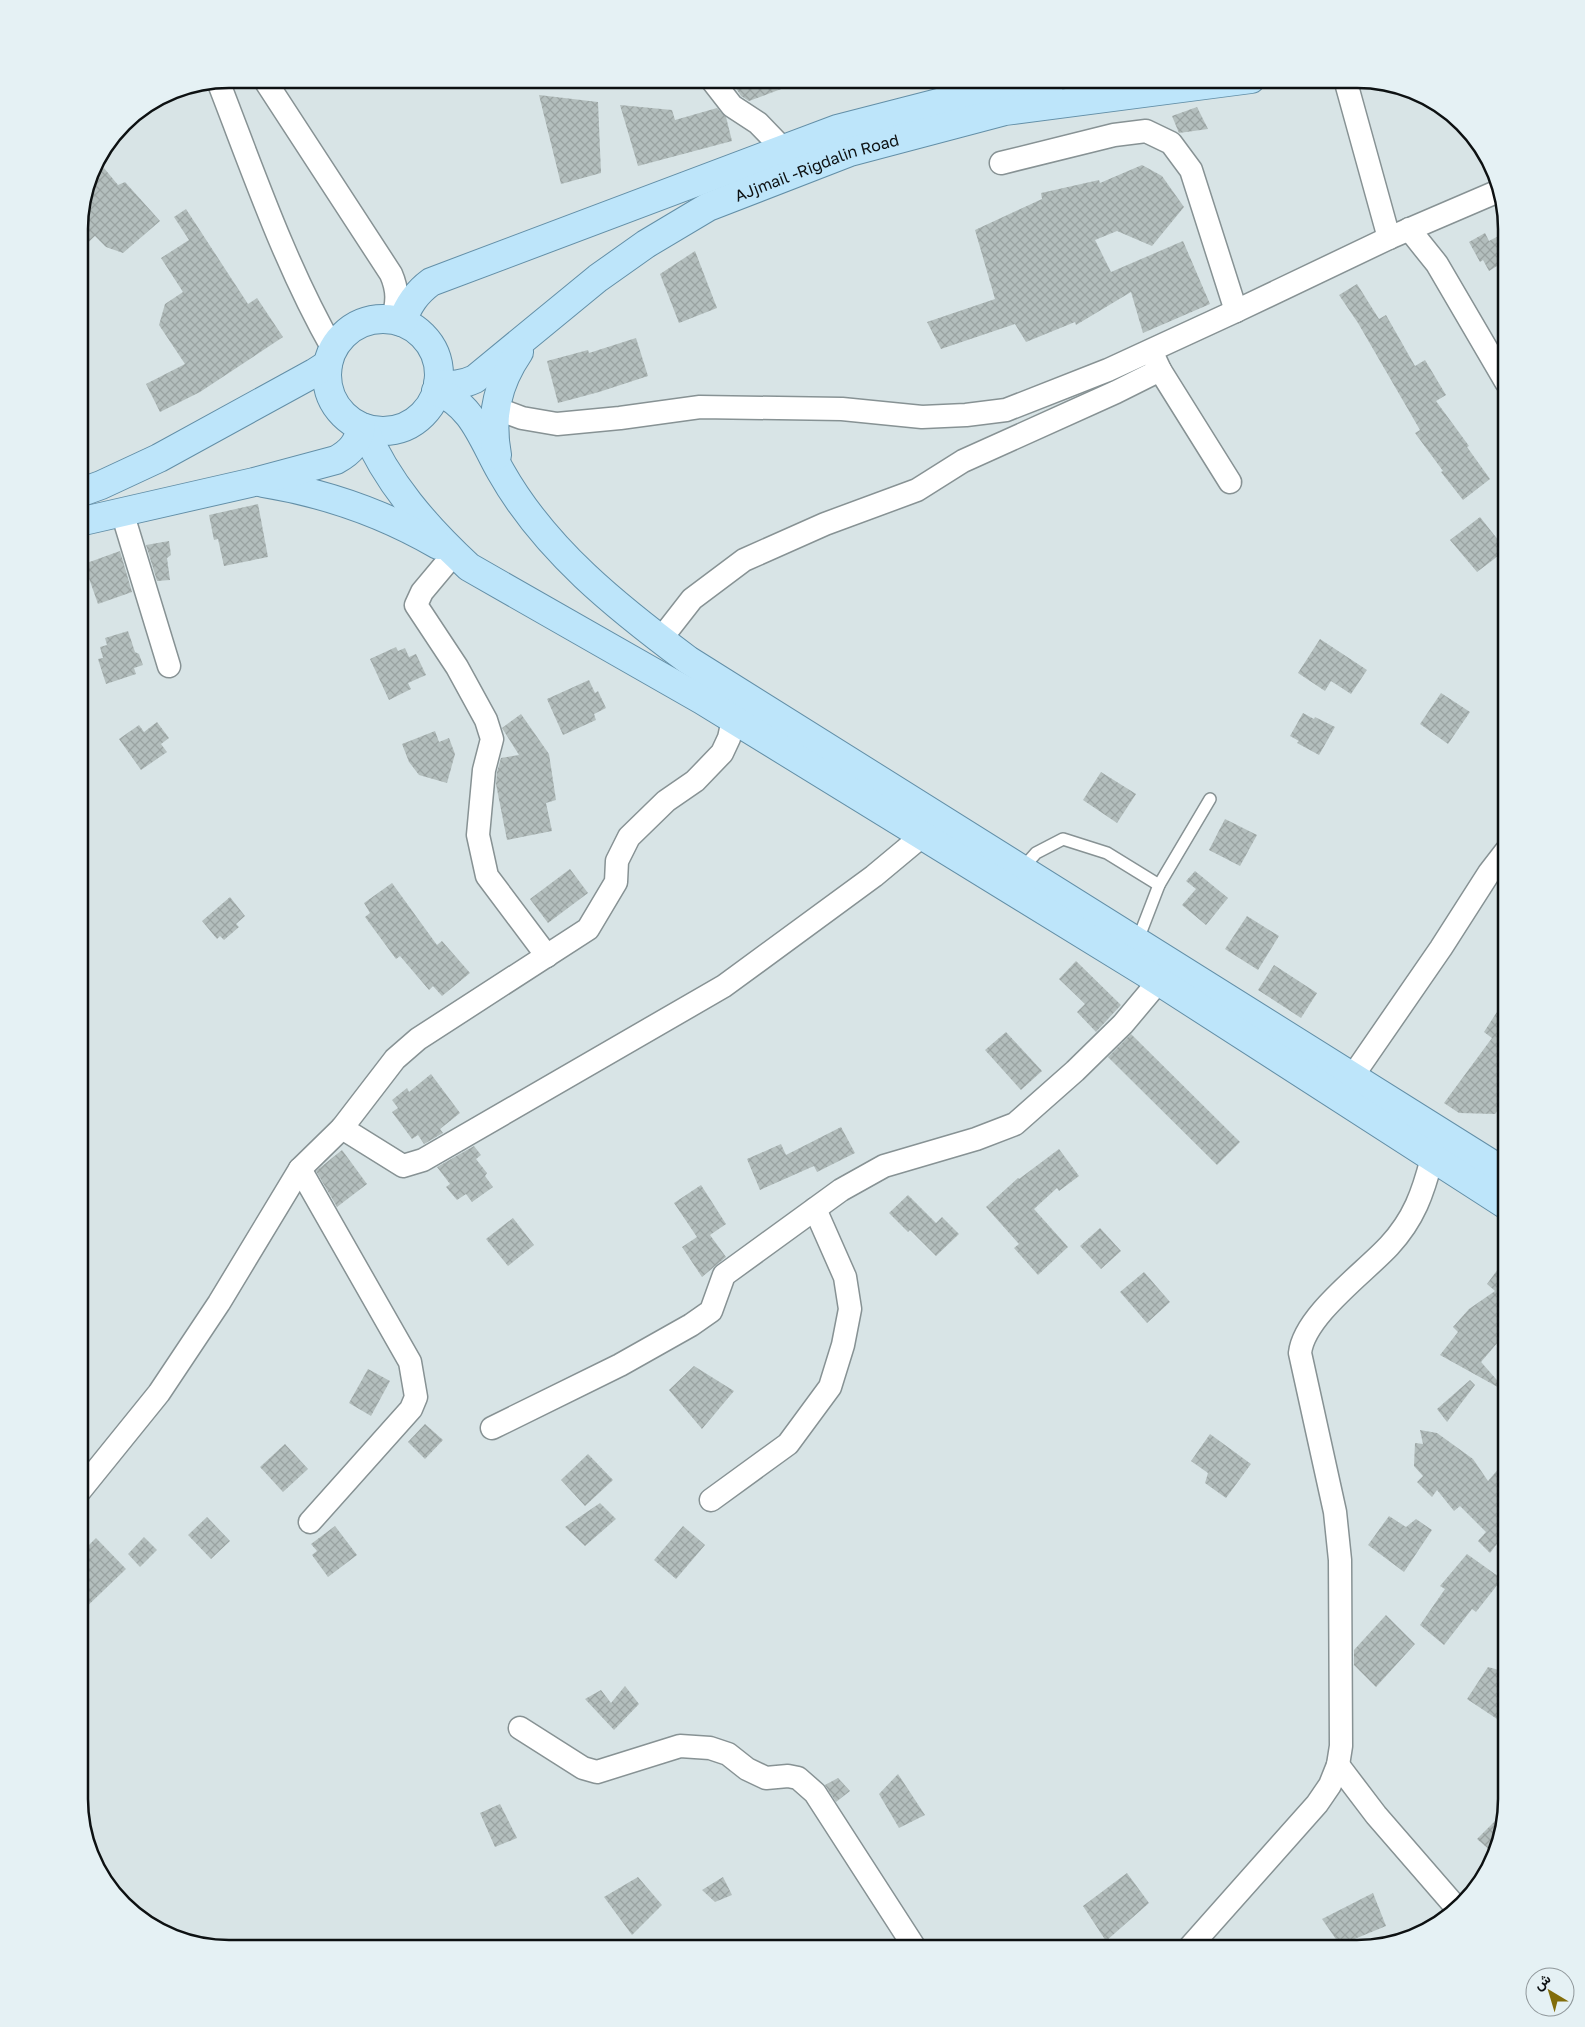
<svg xmlns="http://www.w3.org/2000/svg" width="1585" height="2027" font-family="'Golos Text',Vazirmatn,sans-serif">
<style>
.building{fill:url(#building-cross-hatch)}
.lines{fill:none;stroke-linecap:round;stroke-linejoin:round}
.lane-casing{stroke:#879294;stroke-width:14}
.street-casing{stroke:#879294;stroke-width:25}
.primary-casing{stroke:#638fa7;stroke-width:30}
.lane{stroke:#fff;stroke-width:11}
.street{stroke:#fff;stroke-width:22}
.primary{stroke:#bde5fa;stroke-width:28}
.labels{text-anchor:middle;dominant-baseline:central;stroke-width:4;stroke-linejoin:round;paint-order:stroke}
.street-label{font-size:16px;fill:#0d1112;stroke:#e5f1f4}
.rim{fill:none;stroke:#0d1112;stroke-width:2.5}
</style>
<defs>
<pattern id="building-cross-hatch" width="8" height="8" patternUnits="userSpaceOnUse" patternTransform="scale(1.25)"><rect width="8" height="8" fill="#b3bebd"/><path d="M0 0l8 8M0 8l8-8" fill="none" stroke="#99a2a1"/></pattern>
</defs>
<rect width="100%" height="100%" fill="#d8e4e6"/>
<g class="building">
<polygon points="730,79 804,79 805,80 749,101 741,96"/>
<polygon points="539,95 598,102 601,173 561,184"/>
<polygon points="620,105 672,110 675,120 717,108 726,117 732,141 638,166"/>
<polygon points="1197,107 1208,129 1179,133 1172,116"/>
<polygon points="1142,165 1162,176 1184,207 1152,246 1117,231 1095,240 1111,272 1183,241 1210,304 1143,333 1131,292 1076,325 1075,322 1026,342 1015,324 941,349 927,322 995,299 975,230 1042,199 1041,193 1099,180 1100,183"/>
<polygon points="104,168 118,185 125,182 160,221 123,253 106,247 95,236 79,251 79,218 89,181"/>
<polygon points="186,209 248,304 257,298 283,337 200,392 160,412 146,384 185,364 159,325 165,304 183,292 161,258 189,240 174,217"/>
<polygon points="1506,232 1506,257 1500,261 1502,263 1489,271 1483,260 1480,262 1469,242 1485,233 1489,241"/>
<polygon points="695,251 717,308 679,323 660,274"/>
<polygon points="1357,284 1379,319 1386,315 1415,366 1425,360 1446,395 1436,401 1469,446 1467,447 1490,479 1463,500 1441,472 1443,471 1415,433 1420,430 1358,323 1339,295"/>
<polygon points="636,338 648,376 599,392 558,403 547,361 588,350 589,353"/>
<polygon points="258,504 268,557 224,566 218,539 214,540 209,515"/>
<polygon points="1480,517 1506,550 1477,572 1450,540"/>
<polygon points="169,541 171,555 167,558 170,580 157,581 146,545"/>
<polygon points="120,551 132,592 98,604 84,564"/>
<polygon points="128,631 135,652 139,654 143,665 134,668 136,674 106,684 98,659 103,658 100,647 107,645 105,638"/>
<polygon points="1320,639 1367,670 1351,694 1331,681 1325,691 1298,673"/>
<polygon points="396,647 398,651 405,648 409,657 416,654 426,675 408,683 411,689 389,700 370,659"/>
<polygon points="589,680 595,693 598,691 606,708 594,714 596,720 563,735 547,699"/>
<polygon points="1441,693 1470,712 1448,744 1420,724"/>
<polygon points="1303,713 1314,719 1315,717 1335,727 1319,755 1297,743 1299,741 1290,736"/>
<polygon points="521,714 549,754 556,800 546,803 552,831 507,840 496,784 497,772 501,758 519,755 502,728"/>
<polygon points="157,722 169,738 161,744 167,752 141,770 119,739 139,725 144,732"/>
<polygon points="435,731 439,742 449,738 455,754 447,783 419,775 409,762 402,744"/>
<polygon points="1101,772 1136,794 1117,823 1083,800"/>
<polygon points="1225,819 1257,835 1240,866 1209,850"/>
<polygon points="570,869 588,893 548,923 530,899"/>
<polygon points="1195,871 1228,898 1206,925 1182,905 1196,889 1186,881"/>
<polygon points="392,883 437,945 442,941 470,973 442,996 433,986 429,990 400,956 396,959 365,917 370,913 364,903"/>
<polygon points="230,897 245,916 236,924 239,927 224,940 220,936 217,939 202,921"/>
<polygon points="1247,916 1279,936 1258,970 1225,949"/>
<polygon points="1076,961 1121,1005 1096,1032 1077,1012 1085,1004 1059,979"/>
<polygon points="1274,965 1317,993 1301,1018 1258,990"/>
<polygon points="1506,998 1506,1099 1495,1114 1459,1113 1444,1103 1492,1038 1484,1032"/>
<polygon points="1006,1032 1042,1071 1021,1090 985,1050"/>
<polygon points="1131,1034 1240,1142 1217,1165 1108,1057"/>
<polygon points="431,1074 460,1113 440,1129 443,1133 424,1144 418,1135 412,1139 392,1112 398,1108 392,1100 407,1088 409,1092"/>
<polygon points="841,1127 855,1153 817,1172 814,1166 760,1190 747,1159 781,1144 786,1155"/>
<polygon points="474,1146 481,1155 476,1159 487,1173 485,1176 493,1187 472,1202 466,1194 457,1200 446,1187 450,1184 437,1167"/>
<polygon points="1059,1149 1079,1176 1059,1191 1057,1188 1034,1209 1068,1247 1038,1275 1014,1248 1019,1244 986,1207 1018,1178 1019,1179"/>
<polygon points="342,1150 367,1184 337,1207 316,1171"/>
<polygon points="701,1185 726,1224 710,1235 726,1257 702,1277 682,1247 697,1237 674,1203"/>
<polygon points="908,1195 936,1223 942,1217 959,1234 936,1256 910,1230 908,1232 889,1213"/>
<polygon points="513,1218 534,1245 508,1266 486,1239"/>
<polygon points="1100,1228 1121,1251 1101,1269 1080,1246"/>
<polygon points="1506,1258 1506,1347 1499,1341 1481,1362 1504,1388 1503,1390 1440,1355 1458,1332 1453,1327 1469,1309 1495,1291 1487,1284"/>
<polygon points="1144,1272 1170,1302 1147,1323 1120,1292"/>
<polygon points="694,1366 734,1391 702,1429 669,1390"/>
<polygon points="368,1369 390,1381 371,1416 349,1403"/>
<polygon points="1470,1380 1475,1385 1447,1422 1437,1409"/>
<polygon points="425,1424 443,1440 425,1459 408,1442"/>
<polygon points="1420,1430 1437,1433 1473,1459 1488,1481 1506,1460 1506,1532 1490,1553 1478,1541 1486,1532 1460,1506 1454,1511 1437,1490 1432,1497 1417,1482 1423,1476 1414,1466 1415,1443 1423,1444"/>
<polygon points="1210,1434 1251,1464 1226,1498 1205,1483 1208,1473 1191,1461"/>
<polygon points="285,1444 308,1469 283,1492 260,1467"/>
<polygon points="588,1454 613,1480 585,1506 561,1480"/>
<polygon points="600,1503 616,1519 585,1546 565,1527"/>
<polygon points="1389,1516 1406,1527 1416,1519 1432,1530 1404,1572 1368,1545"/>
<polygon points="207,1517 230,1541 211,1559 188,1535"/>
<polygon points="335,1526 357,1555 328,1577 312,1555 317,1551 311,1544"/>
<polygon points="683,1526 705,1545 676,1579 654,1560"/>
<polygon points="144,1537 157,1550 140,1567 128,1554"/>
<polygon points="96,1538 126,1569 79,1614 79,1555"/>
<polygon points="1467,1554 1502,1579 1476,1612 1472,1609 1444,1645 1420,1625 1445,1589 1440,1586"/>
<polygon points="1386,1615 1415,1644 1376,1687 1354,1665 1354,1650"/>
<polygon points="1488,1667 1506,1672 1506,1725 1467,1699"/>
<polygon points="625,1686 639,1704 614,1730 585,1699 601,1690 611,1703"/>
<polygon points="898,1774 925,1815 899,1828 879,1794"/>
<polygon points="838,1778 850,1791 836,1802 825,1785"/>
<polygon points="500,1804 517,1838 495,1847 480,1813"/>
<polygon points="1503,1813 1497,1835 1492,1852 1477,1839"/>
<polygon points="1127,1873 1149,1903 1106,1941 1083,1906"/>
<polygon points="638,1877 662,1905 632,1935 604,1897"/>
<polygon points="723,1877 732,1895 715,1902 702,1890"/>
<polygon points="1373,1893 1386,1926 1340,1945 1322,1919"/>
</g>
<g class="lines">
<defs>
<g id="lane">
<polyline points="1021,870 1036,853 1063,839 1107,853 1159,885"/>
<polyline points="1137,942 1159,885 1210,799"/>
</g>
<g id="street">
<path d="M264,79l127,195c7,16 7,29 1,46"/>
<polyline points="711,79 732,106 758,123 784,150"/>
<polyline points="1345,79 1389,238"/>
<path d="M218,81c35,90 67,184 115,268"/>
<polyline points="1001,163 1114,135 1146,131 1171,143 1191,170 1236,311"/>
<polyline points="1409,229 1437,264 1506,382"/>
<polyline points="1154,357 1160,370 1230,482"/>
<polyline points="495,408 522,418 557,424 620,418 700,407 842,409 922,417 966,415 1006,410 1108,370 1236,311 1389,238 1501,190"/>
<polyline points="122,512 169,666"/>
<polyline points="453,555 422,592 416,605 457,667 486,720 492,739 484,770 478,835 487,876 547,956"/>
<polyline points="660,640 692,599 744,560 825,524 917,490 963,461 1116,392 1160,370"/>
<polyline points="1352,1077 1441,948 1489,873 1506,851"/>
<polyline points="342,1128 403,1166 423,1160 724,986 874,876 922,836"/>
<polyline points="300,1169 410,1362 416,1397 411,1409 310,1522"/>
<polyline points="492,1428 620,1365 691,1325 711,1311 724,1275 841,1190 884,1166 976,1139 1015,1124 1075,1071 1123,1024 1159,981"/>
<polyline points="79,1492 159,1393 219,1303 300,1169 342,1128 395,1059 418,1039 588,929 616,882 617,861 629,837 666,801 695,781 722,753 729,738 733,720"/>
<polyline points="711,1500 788,1444 830,1387 843,1345 850,1309 845,1277 815,1209"/>
<polyline points="520,1728 583,1768 597,1772 680,1746 710,1748 728,1754 747,1769 766,1778 788,1776 798,1778 815,1793 915,1948"/>
<polyline points="1338,1765 1376,1815 1455,1906"/>
<path d="M1189,1948l128,-144 13,-19 8,-20 3,-19 -1,-186 -5,-48 -35,-159c4,-37 64,-80 89,-107 25,-27 34,-53 43,-88"/>
</g>
<g id="primary">
<circle cx="383" cy="375" r="56"/>
<path d="M402,322c6,-17 14,-29 29,-40l406,-153 171,-44 45,-6"/>
<path id="s1" d="M438,384c14,2 24,1 37,-5l123,-101 48,-34 62,-37 142,-55 155,-41 246,-32"/>
<path d="M436,391c37,13 47,50 65,81 44,78 117,136 187,188l818,513"/>
<path d="M364,428c23,55 62,99 105,139l233,133 444,273 360,232"/>
<path d="M497,455c-7,-38 0,-71 22,-103"/>
<path d="M263,483c62,10 120,30 175,62"/>
<polyline points="79,493 101,485 159,458 314,373 328,364"/>
<path d="M79,522l175,-40 82,-22c15,-8 22,-17 25,-33"/>
</g>
</defs>
<use href="#lane" class="lane-casing"/>
<use href="#street" class="street-casing"/>
<use href="#primary" class="primary-casing"/>
<use href="#lane" class="lane"/>
<use href="#street" class="street"/>
<use href="#primary" class="primary"/>
</g>
<g class="labels">
<g class="street-label">
<text stroke="none"><textPath href="#s1" startOffset="444">AJjmail -Rigdalin Road</textPath></text>
</g>
</g>
<path d="M0 0H1585V2027H0ZM229 88H1357A141 141 0 0 1 1498 229V1799A141 141 0 0 1 1357 1940H229A141 141 0 0 1 88 1799V229A141 141 0 0 1 229 88Z" fill="#e5f1f4" fill-rule="evenodd"/>
<path class="rim" d="M229 88H1357A141 141 0 0 1 1498 229V1799A141 141 0 0 1 1357 1940H229A141 141 0 0 1 88 1799V229A141 141 0 0 1 229 88Z"/>
<g transform="translate(1550 1992) rotate(322)"><circle r="24" fill="#e5f1f4" stroke="#8f979a"/>
<path d="M0-4L9 19L0 12L-9 19Z" fill="#826d0a"/>
<text y="-8" font-size="14" font-weight="bold" text-anchor="middle" fill="#0d1112">ش</text>
</g>
</svg>
